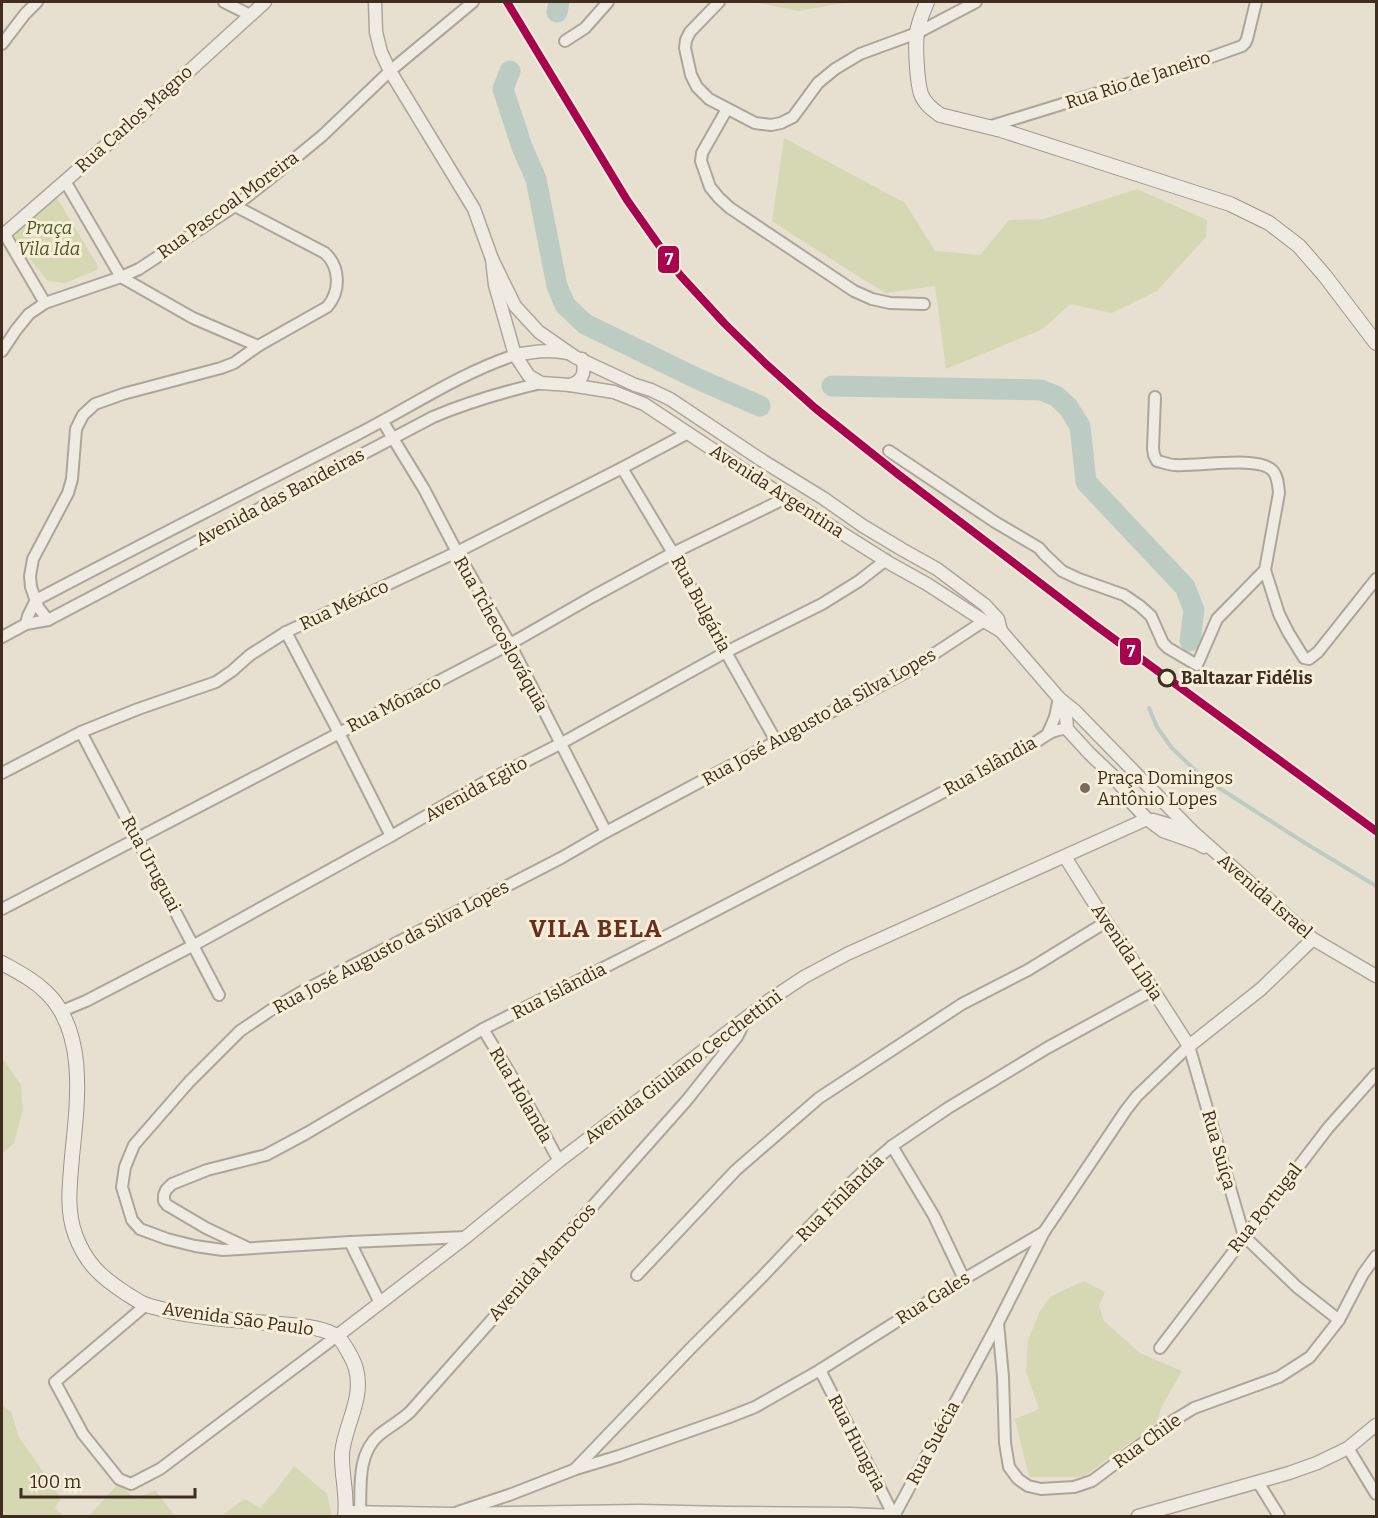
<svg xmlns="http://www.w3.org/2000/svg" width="1378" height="1518" font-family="Bitter,serif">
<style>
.green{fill:#d6d7b3}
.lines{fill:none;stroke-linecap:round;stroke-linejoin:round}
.stream{stroke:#bcccc2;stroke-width:4}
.river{stroke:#bcccc2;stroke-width:21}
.minor-casing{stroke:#ada599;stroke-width:14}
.tertiary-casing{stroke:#ada599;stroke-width:15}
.secondary-casing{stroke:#9c958a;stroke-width:16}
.minor{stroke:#efebe3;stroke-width:10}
.tertiary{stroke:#efebe3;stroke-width:12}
.secondary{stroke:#efebe3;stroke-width:14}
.rail-1-casing{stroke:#f7eed8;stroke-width:12}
.rail-1{stroke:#a8034f;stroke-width:8}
.stop-dot{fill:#f7eed8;stroke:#3d2e20;stroke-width:3}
.poi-dot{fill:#786c5e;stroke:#f7eed8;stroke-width:2}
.labels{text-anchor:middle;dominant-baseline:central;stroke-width:6;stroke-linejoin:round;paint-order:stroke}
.street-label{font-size:18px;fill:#3d2e20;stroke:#f7eed8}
.park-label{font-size:18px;font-style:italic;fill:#4d5a26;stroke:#f7eed8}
.stop-label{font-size:18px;font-weight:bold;fill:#3d2e20;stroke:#f7eed8;text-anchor:start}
.poi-label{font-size:18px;fill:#3d2e20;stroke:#f7eed8;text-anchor:start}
.district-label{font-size:24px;font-weight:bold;letter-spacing:1.5px;fill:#6b2e1e;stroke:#f7eed8}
.line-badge{stroke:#f7eed8;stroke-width:2}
.badge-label{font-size:16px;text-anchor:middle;font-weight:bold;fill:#fff}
</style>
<rect width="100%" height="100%" fill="#e7e0d1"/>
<g class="green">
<polygon points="754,2 846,2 845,3 798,11"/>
<polygon points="784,138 905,203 935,251 980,255 1009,220 1044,219 1137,189 1207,220 1206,237 1157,291 1112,313 1070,304 1043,329 946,369 935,286 886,293 859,277 772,221"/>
<polygon points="57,198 98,266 97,270 65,283 48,281 16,243 15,230 35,211"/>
<polygon points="2,1058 21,1085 23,1110 14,1143 2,1154"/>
<polygon points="1084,1281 1105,1292 1099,1306 1104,1321 1140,1353 1182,1371 1162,1406 1156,1424 1083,1477 1029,1477 1015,1419 1039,1409 1026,1372 1028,1340 1040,1311 1051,1296"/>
<polygon points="2,1405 11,1412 19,1437 61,1498 55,1508 64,1516 2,1516"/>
<polygon points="294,1466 327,1494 332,1516 221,1516 245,1499 260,1508 276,1490"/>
<polygon points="118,1484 137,1499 155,1490 175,1516 89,1516"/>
</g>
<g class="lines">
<polyline class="stream" points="1149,708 1157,727 1171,747 1202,777 1305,843 1376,886"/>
<g class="river">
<polyline points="557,12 559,2"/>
<polyline points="510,71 503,89 522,147 536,179 557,286 565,305 585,324 698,379 760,406"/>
<polyline points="832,386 1041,390 1056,396 1068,407 1080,426 1086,482 1185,587 1194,610 1190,641"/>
</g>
<defs>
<g id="minor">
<polyline points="224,2 250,15"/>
<polyline points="719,2 690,32 686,40 685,48 691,75 697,87 709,99 755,123 771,125 781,123 793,117 818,83 835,69 860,54 917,33 976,2"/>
<polyline points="565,41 585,28 608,2"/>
<polyline points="2,44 25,14 37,2"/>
<polyline points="727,109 702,153 701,161 710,187 719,198 730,208 854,291 872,299 890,303 924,304"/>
<polyline points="988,127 1189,65 1242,46 1245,43 1247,39 1256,2"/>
<polyline points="65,181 121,277 193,318 258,346"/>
<polyline points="4,233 45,303"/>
<polyline points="2,351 16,330 29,314 45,303 121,277 139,269 235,206 272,177 322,136 390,71 473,2"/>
<polyline points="383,422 424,489 457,552 510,644 606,832"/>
<path d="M889,451l106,71 44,26 5,6 18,17 17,8 45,16 16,11 11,10 12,27 5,5 29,17 20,-46 48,-49 14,-77c-1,-8 -1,-16 -6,-22 -13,-16 -77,-4 -98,-6 -6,0 -12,-3 -18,-4l-3,-6 -1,-7 2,-51"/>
<polyline points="622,468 673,553 705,615 776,741"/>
<polyline points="1265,570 1279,614 1288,632 1304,658 1309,659 1318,652 1376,579"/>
<path d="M48,620l-10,-13 -7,-20 -1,-11 3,-17 35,-66 4,-14 4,-50 7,-14 12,-11 28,-10 98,-26 13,-5 24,-17 69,-39c14,-16 13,-40 -2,-54l-90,-47"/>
<path d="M26,624l2,-8 8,-16c106,-56 213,-110 320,-165 53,-27 102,-61 159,-80"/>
<polyline points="286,632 339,733 391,836"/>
<path d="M2,637l24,-13 22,-4 385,-203c35,-15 70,-25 108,-34"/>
<polyline points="81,732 219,995"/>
<polyline points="1048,733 1055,717 1059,698"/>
<polyline points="2,773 81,732 138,709 216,682 232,671 250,655 286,632 457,552 622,468 688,433"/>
<polyline points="2,909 510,644 592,597 673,553 786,498"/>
<polyline points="62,1011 86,1001 194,945 391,836 483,783 560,744 726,652 822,604 859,581 886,560"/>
<polyline points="483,1029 523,1095 559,1161"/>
<polyline points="892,1146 934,1216 964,1279"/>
<polyline points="466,1237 350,1242 223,1250 195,1246 167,1239 140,1229 132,1220 122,1187 125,1167 134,1145 189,1082 240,1031 271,1010 303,991 561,858 606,832 908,671 984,621"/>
<polyline points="350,1242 380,1303"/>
<path d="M246,1247l-40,-19 -39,-23 -3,-4v-6l2,-5 6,-6 35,-14 59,-15 41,-22 176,-104 193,-98 258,-134 99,-53c11,-7 21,-16 34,-15"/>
<polyline points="637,1275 736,1170 819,1098 962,1004 1028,970 1106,922"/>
<polyline points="146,1305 55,1382 83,1434 119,1479 131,1484 160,1469 337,1336"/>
<polyline points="998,1323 1003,1377 1005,1443 1009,1467 1018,1479 1028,1486 1041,1489 1074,1487 1092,1481 1171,1422 1194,1408 1279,1377 1310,1357 1339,1320 1363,1274 1376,1256"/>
<polyline points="1160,1348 1328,1128 1376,1074"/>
<polyline points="820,1370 894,1516"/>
<polyline points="1348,1448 1376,1494"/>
<polyline points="576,1468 691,1348 762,1277 853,1181 872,1163 892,1146 948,1108 1047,1048 1153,990"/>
<polyline points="1258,1482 1279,1516"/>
<path d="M360,1512c1,-26 -3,-58 19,-77 10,-8 21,-14 31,-23l277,-312 50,-63 10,-20"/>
<polyline points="458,1512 509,1495 576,1469 619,1456 727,1418 755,1407 820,1370 964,1279 1044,1232 1126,1110 1137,1096 1189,1046 1244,1236 1297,1287 1339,1320"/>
<polyline points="894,1516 998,1323 1044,1232"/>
</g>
<g id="tertiary">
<polyline points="375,2 376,32 381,52 390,71 474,209 492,259 515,306 539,332 575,357 635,385 651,390 670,399 763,461 823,498 863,526 903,550 937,569 985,605 998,619 1001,631"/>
<polyline points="2,236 141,115 265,2"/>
<polyline points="492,259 495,285 515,355 529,376 541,383 570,385 614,392 644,404 786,498 891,564 927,584 984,621 1001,631 1059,698 1075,711 1192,831 1313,939 1376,976"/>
<path d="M515,355c17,-3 34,-6 52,-2"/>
<path d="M570,385c13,-4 16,-13 12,-26"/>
<polyline points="1060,701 1066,716 1067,729 1089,753 1111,774 1124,789 1132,803 1147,819 1163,831 1197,843 1204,847"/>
<polyline points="1153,820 1191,831"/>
<polyline points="1065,857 1106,922 1153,990 1189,1046 1261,989 1313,939"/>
<polyline points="337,1336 466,1237 559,1161 768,1001 804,977 847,954 1147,819"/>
<polyline points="346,1512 452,1514 640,1511 726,1513 850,1514 895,1516"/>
<polyline points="1138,1516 1289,1473 1317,1463 1348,1448 1376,1425"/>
</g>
<g id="secondary">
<path d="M927,2c-4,10 -9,21 -10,31 -2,13 0,49 4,61 4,10 11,15 19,21l61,15 229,74 39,19 30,23 26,30 51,67"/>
<path d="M2,963c16,9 32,17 45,30 41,41 30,112 25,164 -2,26 -6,52 3,77 10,29 27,44 52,60 7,4 13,9 20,11 5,2 12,3 18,5 33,8 68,10 103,13 21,2 47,2 67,12 7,3 19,26 21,34 8,30 -11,55 -14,84 -1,21 6,43 3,63"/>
</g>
</defs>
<use href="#minor" class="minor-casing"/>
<use href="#tertiary" class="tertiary-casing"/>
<use href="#secondary" class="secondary-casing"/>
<use href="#minor" class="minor"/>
<use href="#tertiary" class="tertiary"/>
<use href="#secondary" class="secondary"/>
<defs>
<polyline id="rail-1" points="507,2 627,200 680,275 725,324 766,364 815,408 899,475 1095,625 1376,831"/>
</defs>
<use href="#rail-1" class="rail-1-casing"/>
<use href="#rail-1" class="rail-1"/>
</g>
<circle class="stop-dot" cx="1167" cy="678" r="8"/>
<circle class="poi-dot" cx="1085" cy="788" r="6"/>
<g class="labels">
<g class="street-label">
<text transform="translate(1138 80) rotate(-18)">Rua Rio de Janeiro</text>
<text transform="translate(134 119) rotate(-42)">Rua Carlos Magno</text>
<text transform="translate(228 205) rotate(-36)">Rua Pascoal Moreira</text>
<text transform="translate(777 491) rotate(33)">Avenida Argentina</text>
<text transform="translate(280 497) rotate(-28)">Avenida das Bandeiras</text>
<text transform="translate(701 604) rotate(62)">Rua Bulgária</text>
<text transform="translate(344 605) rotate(-25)">Rua México</text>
<text transform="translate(501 634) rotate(61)">Rua Tchecoslováquia</text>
<text transform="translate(394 704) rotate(-27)">Rua Mônaco</text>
<text transform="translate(819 717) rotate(-29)">Rua José Augusto da Silva Lopes</text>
<text transform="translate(990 766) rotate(-29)">Rua Islândia</text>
<text transform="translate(476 789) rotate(-29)">Avenida Egito</text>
<text transform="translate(151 864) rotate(62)">Rua Uruguai</text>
<text transform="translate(1265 896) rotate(41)">Avenida Israel</text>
<text transform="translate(391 947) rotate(-28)">Rua José Augusto da Silva Lopes</text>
<text transform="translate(1127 952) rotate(56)">Avenida Líbia</text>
<text transform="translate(559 991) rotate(-27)">Rua Islândia</text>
<text transform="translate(683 1067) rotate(-37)">Avenida Giuliano Cecchettini</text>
<text transform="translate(521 1095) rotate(60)">Rua Holanda</text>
<text transform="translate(1219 1150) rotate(74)">Rua Suíça</text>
<text transform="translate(840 1198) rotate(-45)">Rua Finlândia</text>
<text transform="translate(1265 1208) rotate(-52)">Rua Portugal</text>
<text transform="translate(542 1262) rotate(-48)">Avenida Marrocos</text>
<text transform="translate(933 1298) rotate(-32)">Rua Gales</text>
<text transform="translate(238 1319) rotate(8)">Avenida São Paulo</text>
<text transform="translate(1147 1441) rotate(-36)">Rua Chile</text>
<text transform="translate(857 1443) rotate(63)">Rua Hungria</text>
<text transform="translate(933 1443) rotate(-62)">Rua Suécia</text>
</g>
<g class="park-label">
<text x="49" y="228">Praça<tspan x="49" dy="21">Vila Ida</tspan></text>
</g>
<g class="stop-label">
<text x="1181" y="678">Baltazar Fidélis</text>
</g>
<g class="poi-label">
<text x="1097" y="778">Praça Domingos<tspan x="1097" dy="21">Antônio Lopes</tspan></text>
</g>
<g class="district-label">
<text x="596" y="929">VILA BELA</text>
</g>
</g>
<g class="line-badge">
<rect x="657" y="245" width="23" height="29" rx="6" fill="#a8034f"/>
<rect x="1119" y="637" width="23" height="29" rx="6" fill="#a8034f"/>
</g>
<g class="badge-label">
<text x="669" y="265">7</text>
<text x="1131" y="657">7</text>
</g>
<rect width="1378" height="1518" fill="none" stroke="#3d2e20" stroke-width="6"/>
<path d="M21 1488v9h174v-9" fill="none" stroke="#3d2e20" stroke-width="3"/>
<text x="30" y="1488" font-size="18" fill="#3d2e20" stroke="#f7eed8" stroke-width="4.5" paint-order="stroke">100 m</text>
</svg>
